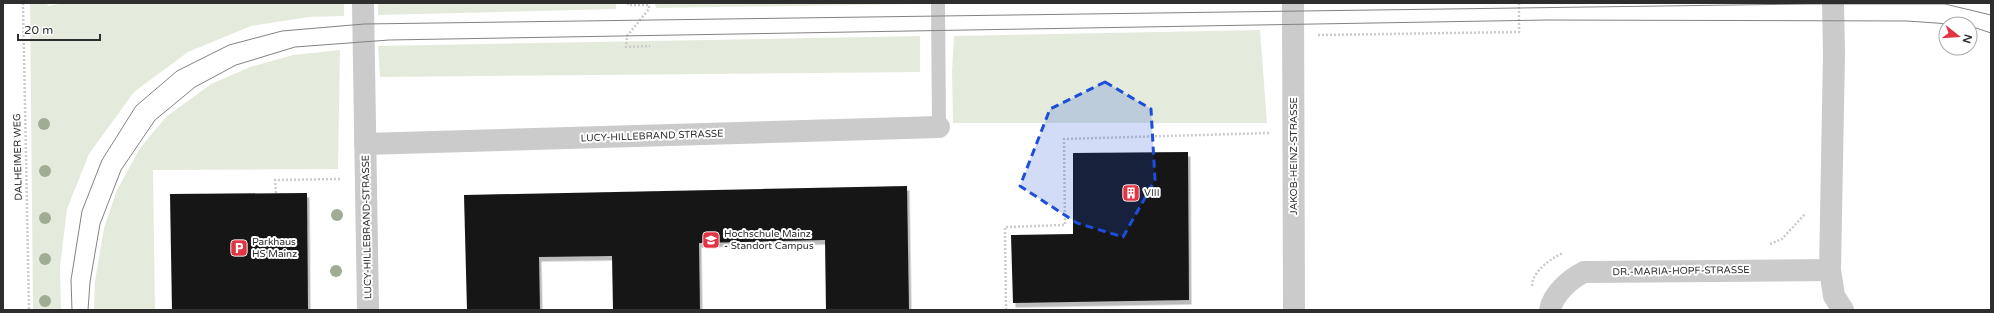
<svg xmlns="http://www.w3.org/2000/svg" width="1994" height="313" font-family="'Varela Round',sans-serif">
<style>
.green{fill:#e5ebdc}
.building{fill:#151515;filter:url(#shadow)}
.lines{fill:none;stroke-linecap:round;stroke-linejoin:round}
.path{stroke:#cbcbcb;stroke-width:2.5;stroke-dasharray:2 2;stroke-linecap:butt}
.service{stroke:#cbcbcb;stroke-width:14}
.minor{stroke:#cbcbcb;stroke-width:22}
.tram{stroke:#838383;stroke-width:1}
.tree{fill:#a0ac94}
.marked{fill:#1d4ed8;fill-opacity:0.2;stroke:#1d4ed8;stroke-width:3;stroke-dasharray:8 5;stroke-linejoin:round}
.labels{text-anchor:middle;dominant-baseline:central;stroke-width:4;stroke-linejoin:round;paint-order:stroke}
.street-label{font-size:10px;fill:#2e2e2e;stroke:#fff}
.poi-label{font-size:10px;fill:#2e2e2e;stroke:#fff;text-anchor:start}
</style>
<defs>
<filter id="shadow"><feDropShadow dx="2.5" dy="4.5" stdDeviation="0" flood-color="#0004"/></filter>
</defs>
<rect width="100%" height="100%" fill="#fff"/>
<g class="green">
<polygon points="30,3 47,3 48,6 64,3 344,3 344,16 309,17 251,26 188,52 134,92 89,154 67,209 60,267 61,310 33,310"/>
<polygon points="378,3 616,3 616,9 378,15"/>
<polygon points="655,3 918,3 918,4 656,8"/>
<polygon points="1260,30 1267,123 953,123 952,72 954,36"/>
<polygon points="920,36 920,72 380,77 378,46"/>
<polygon points="340,50 338,169 153,170 155,310 94,310 95,281 104,228 117,190 140,148 166,117 211,84 250,67 293,55"/>
</g>
<g class="building">
<polygon points="1188,152 1189,300 1013,303 1011,235 1073,234 1073,153"/>
<polygon points="907,186 909,310 826,310 825,240 699,243 700,310 613,310 612,256 539,257 540,310 467,310 464,195"/>
<polygon points="307,193 308,310 172,310 170,194"/>
</g>
<g class="lines">
<g class="path">
<polyline points="23,3 29,310"/>
<polyline points="628,3 628,5 649,5 649,9 627,36 626,47 650,46"/>
<polyline points="1318,35 1519,32 1519,3"/>
<polyline points="276,193 275,180 342,179"/>
<polyline points="1770,244 1782,239 1805,214"/>
<path d="M1532,286c0,-14 19,-28 31,-33"/>
<polyline points="1006,310 1005,227 1065,225 1064,139 1269,133"/>
</g>
<polyline class="service" points="938,3 939,127"/>
<g class="minor">
<polyline points="363,3 368,310"/>
<polyline points="1293,3 1294,310"/>
<polyline points="1833,3 1834,53 1830,270 1834,296 1843,310"/>
<polyline points="365,144 939,127"/>
<path d="M1550,310c3,-16 20,-31 34,-38l246,-2"/>
</g>
<g class="tram">
<polyline points="1970,26 1991,33"/>
<polyline points="72,310 71,280 82,211 102,160 136,106 177,71 229,45 282,31 364,24 1807,4 1945,4 1991,15"/>
<polyline points="88,310 90,282 100,224 121,170 155,120 195,87 236,65 295,47 389,40 1547,20 1907,21 1950,24"/>
</g>
</g>
<g class="tree">
<circle cx="44" cy="124" r="6"/>
<circle cx="45" cy="171" r="6"/>
<circle cx="337" cy="215" r="6"/>
<circle cx="45" cy="218" r="6"/>
<circle cx="45" cy="259" r="6"/>
<circle cx="336" cy="271" r="6"/>
<circle cx="45" cy="301" r="6"/>
</g>
<path class="marked" d="M1105,82l46,27 4,71 -32,57 -46,-14 -57,-37 30,-77z"/>
<defs>
<symbol id="building-square" viewBox="-11 -11 22 22"><rect x="-9" y="-9" width="18" height="18" rx="4" fill="#e13543" stroke="#fff"/><path d="M-4-6H4V6H1V3H-1V6H-4ZM-2.5-4.3h1.7v1.8h-1.7ZM.8-4.3h1.7v1.8H.8ZM-2.5-1h1.7V.8h-1.7ZM.8-1h1.7V.8H.8Z" fill="#fff"/></symbol>
<symbol id="university-square" viewBox="-11 -11 22 22"><rect x="-9" y="-9" width="18" height="18" rx="4" fill="#e13543" stroke="#fff"/><path d="M0-5L7-2L0 1L-7-2ZM-4 1L0 2.5L4 1V4Q0 6-4 4Z" fill="#fff"/></symbol>
<symbol id="parking-square" viewBox="-11 -11 22 22"><rect x="-9" y="-9" width="18" height="18" rx="4" fill="#e13543" stroke="#fff"/><path d="M-3.5-5.5H1a3.5 3.5 0 0 1 0 7H-1V5.5H-3.5ZM-1-3.4V-.6H.8a1.4 1.4 0 0 0 0-2.8Z" fill="#fff"/></symbol>
</defs>
<g fill-rule="evenodd">
<use href="#building-square" x="1121" y="183" width="20" height="20"/>
<use href="#university-square" x="701" y="230" width="20" height="20"/>
<use href="#parking-square" x="229" y="238" width="20" height="20"/>
</g>
<g class="labels">
<g class="street-label">
<text transform="translate(652 136) rotate(-2)">LUCY-HILLEBRAND STRASSE</text>
<text transform="translate(1294 156) rotate(-90)">JAKOB-HEINZ-STRASSE</text>
<text transform="translate(18 157) rotate(-91)">DALHEIMER WEG</text>
<text transform="translate(367 227) rotate(-91)">LUCY-HILLEBRAND-STRASSE</text>
<text transform="translate(1681 271) rotate(-1)">DR.-MARIA-HOPF-STRASSE</text>
</g>
<g class="poi-label">
<text x="1144" y="193">VIII</text>
<text x="724" y="234">Hochschule Mainz<tspan x="724" dy="12">- Standort Campus</tspan></text>
<text x="252" y="242">Parkhaus<tspan x="252" dy="12">HS Mainz</tspan></text>
</g>
</g>
<rect width="1994" height="313" fill="none" stroke="#2e2e2e" stroke-width="8"/>
<g transform="translate(1958 36) rotate(107)"><circle r="19" fill="#ffffff" stroke="#ababab"/>
<path d="M0-3L7 15L0 10L-7 15Z" fill="#e13543"/>
<text y="-6" font-size="11" font-weight="bold" text-anchor="middle" fill="#2e2e2e">N</text>
</g>
<path d="M18 34v6h82v-6" fill="none" stroke="#2e2e2e" stroke-width="2"/>
<text x="24" y="34" font-size="12" fill="#2e2e2e" stroke="#ffffff" stroke-width="3" paint-order="stroke">20 m</text>
</svg>
